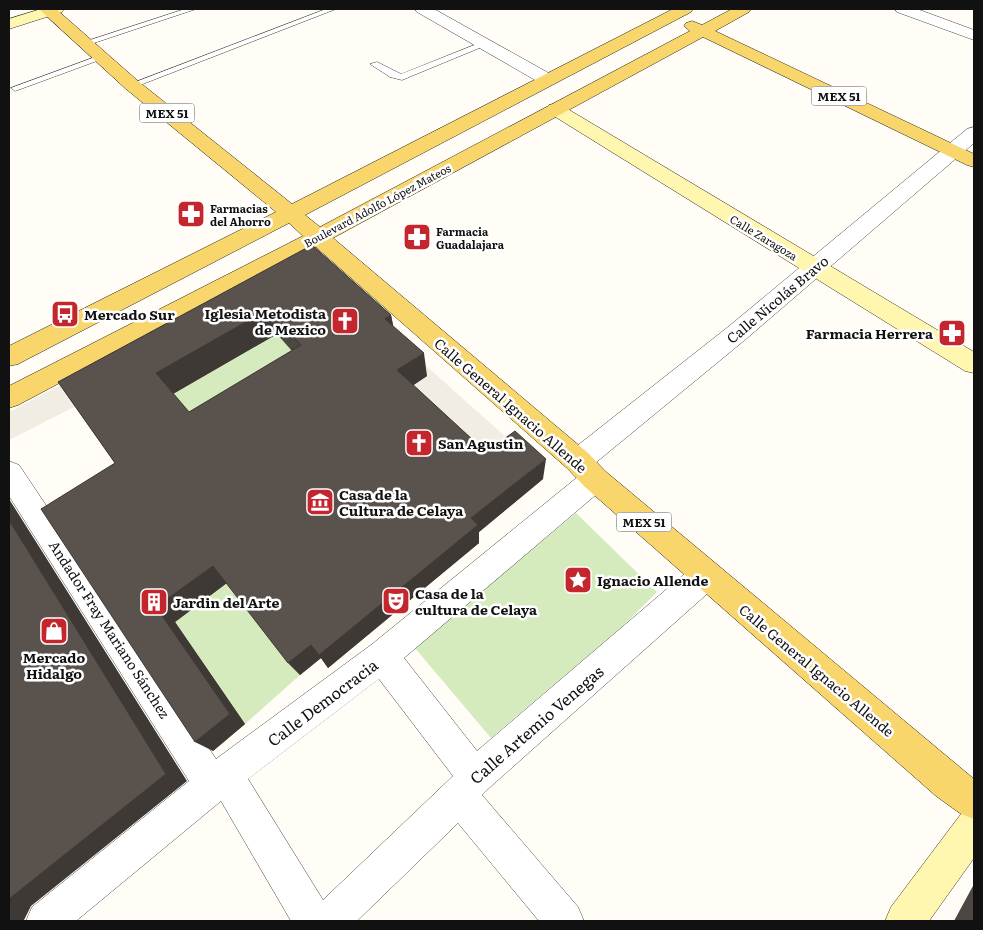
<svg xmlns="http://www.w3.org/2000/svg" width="983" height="930" font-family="Literata,serif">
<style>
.green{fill:#d5ebbd}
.plaza{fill:#f1ede2}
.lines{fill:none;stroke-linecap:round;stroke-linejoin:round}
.lane-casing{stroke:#444;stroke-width:1}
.street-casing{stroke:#444;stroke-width:1}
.secondary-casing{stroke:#333;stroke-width:1}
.primary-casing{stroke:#222;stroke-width:1}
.lane{fill:#fff;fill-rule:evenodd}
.street{fill:#fff;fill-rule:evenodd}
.secondary{fill:#fff6b0;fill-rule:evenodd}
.primary{fill:#f9d66b;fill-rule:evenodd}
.wall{fill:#4d4742;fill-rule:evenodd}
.shaded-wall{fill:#3f3936}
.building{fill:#5a524d;stroke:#3f3936;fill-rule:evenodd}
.labels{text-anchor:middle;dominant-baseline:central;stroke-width:5;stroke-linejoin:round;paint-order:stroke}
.far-street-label{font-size:11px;fill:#111;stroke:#fff}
.far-poi-label{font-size:11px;font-weight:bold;fill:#111;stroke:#fff;text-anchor:start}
.shield{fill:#fff;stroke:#585858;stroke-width:1}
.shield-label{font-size:12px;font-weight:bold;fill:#111}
.street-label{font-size:14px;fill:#111;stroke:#fff}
.poi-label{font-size:14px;font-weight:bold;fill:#111;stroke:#fff;text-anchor:start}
.near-street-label{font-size:16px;fill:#111;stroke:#fff}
</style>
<rect width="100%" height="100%" fill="#fffdf5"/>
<g class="green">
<polygon points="310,315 339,343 203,434 171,395"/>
<polygon points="576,513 657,592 622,627 491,738 414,647"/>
<polygon points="228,582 300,675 245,724 175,622"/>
</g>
<g class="plaza">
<polygon points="302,258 78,405 9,440 9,412"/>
<polygon points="396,339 518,448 487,473 402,393 427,376"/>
</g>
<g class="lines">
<defs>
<g id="lane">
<polygon points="185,9 196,9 88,45 81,43"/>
<polygon points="326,9 336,9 135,87 129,87 128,85"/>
<polygon points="482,42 489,44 402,80 390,77 370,64 377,62 401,74"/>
<polygon points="98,56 105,58 18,90 15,91 11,88"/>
</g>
<g id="street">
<polygon points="415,9 434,9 554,76 557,80 554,84 548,85 542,84 417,12"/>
<polygon points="895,9 917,9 974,30 974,40 897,12"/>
<polygon points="974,127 974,143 746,339 588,469 578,473 568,469 564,461 568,453 728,327 967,129"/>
<path d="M9,461l10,4 197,294 155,-114 214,-174 10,-4 10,4 4,8 -4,8 -201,171 73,93 218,-186 11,-4 11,4 4,10 -4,10 -229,204 -6,6 96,112 6,14h-45l-81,-98 -101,98h-66l-70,-120 -145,120h-50l6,-14 157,-126 -180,-285zM379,679l74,97 -130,124 -75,-121z"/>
</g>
<g id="secondary">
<polygon points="41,9 64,9 62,12 9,29 9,19"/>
<polygon points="555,104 561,105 974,352 974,373 965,371 549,113 546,109 549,105"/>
<polygon points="974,809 974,858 929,921 885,921 891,907 961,814"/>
</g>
<polygon id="primary" points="39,9 56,9 138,81 292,204 673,9 693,9 691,12 305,215 320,227 690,31 684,26 686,23 692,21 702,25 732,9 751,9 749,12 715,31 974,154 974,167 967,165 703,37 333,238 588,453 605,471 974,779 974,819 961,814 936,796 585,487 568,469 316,247 18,405 9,408 9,386 303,236 289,223 18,364 9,366 9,346 276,212 126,89"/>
</defs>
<use href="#lane" class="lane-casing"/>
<use href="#street" class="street-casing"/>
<use href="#secondary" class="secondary-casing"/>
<use href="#primary" class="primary-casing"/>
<use href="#lane" class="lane"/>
<use href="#street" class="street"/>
<use href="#secondary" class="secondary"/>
<use href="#primary" class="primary"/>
</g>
<g class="wall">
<path d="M312,245l79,70 2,11 34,50 -14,9 73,67 57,27 -64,53v11l-151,125 -7,-10 -21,17 -73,-92 -52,39 70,102 -32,27 -98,-288 -57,-81zM277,334l15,17 -103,61 -16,-18z"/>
<polygon points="974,884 974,921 954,921"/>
</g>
<g class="shaded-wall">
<polygon points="267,310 277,334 171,395 156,373"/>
<polygon points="391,315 396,339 385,319"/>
<polygon points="424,353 427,376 402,393 397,370"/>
<polygon points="546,459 543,479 479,532 479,543 328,668 321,658 300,675 288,663"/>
<polygon points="9,499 187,781 31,906 24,920 25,921 9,921"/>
<polygon points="213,566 228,582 175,622 245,724 213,751 195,742 156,607"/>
</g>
<g class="building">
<path d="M312,245l79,70 -6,4 39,34 -27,17 89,82 29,-21 31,28 -75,59 7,7 -159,130 -8,-10 -23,18 -75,-97 -57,41 74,107 -35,28 -154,-233 74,-46 -57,-81zM267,310l34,35 -112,67 -33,-39z"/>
<polygon points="9,520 166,774 9,899"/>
</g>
<defs>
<symbol id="pharmacy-square" viewBox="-11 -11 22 22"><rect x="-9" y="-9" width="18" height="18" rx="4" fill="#c4262e" stroke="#fff"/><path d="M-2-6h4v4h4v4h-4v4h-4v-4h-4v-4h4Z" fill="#fff"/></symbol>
<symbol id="bus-square" viewBox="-11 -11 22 22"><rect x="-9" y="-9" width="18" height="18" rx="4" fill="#c4262e" stroke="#fff"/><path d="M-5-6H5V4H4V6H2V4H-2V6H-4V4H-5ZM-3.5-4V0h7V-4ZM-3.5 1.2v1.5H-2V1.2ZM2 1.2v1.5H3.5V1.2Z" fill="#fff"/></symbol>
<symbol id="church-square" viewBox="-11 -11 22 22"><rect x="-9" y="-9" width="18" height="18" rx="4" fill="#c4262e" stroke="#fff"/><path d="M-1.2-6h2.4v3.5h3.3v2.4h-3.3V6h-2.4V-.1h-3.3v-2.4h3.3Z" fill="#fff"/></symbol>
<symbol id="museum-square" viewBox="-11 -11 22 22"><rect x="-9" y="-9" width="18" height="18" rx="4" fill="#c4262e" stroke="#fff"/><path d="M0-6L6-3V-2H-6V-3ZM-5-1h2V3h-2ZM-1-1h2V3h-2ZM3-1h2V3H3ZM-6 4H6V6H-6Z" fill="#fff"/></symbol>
<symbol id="sight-square" viewBox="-11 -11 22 22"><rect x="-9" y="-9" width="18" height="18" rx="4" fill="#c4262e" stroke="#fff"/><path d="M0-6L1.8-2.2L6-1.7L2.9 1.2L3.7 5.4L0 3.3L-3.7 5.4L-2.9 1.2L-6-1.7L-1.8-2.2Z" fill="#fff"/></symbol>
<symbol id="theatre-square" viewBox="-11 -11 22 22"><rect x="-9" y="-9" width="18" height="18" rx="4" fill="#c4262e" stroke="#fff"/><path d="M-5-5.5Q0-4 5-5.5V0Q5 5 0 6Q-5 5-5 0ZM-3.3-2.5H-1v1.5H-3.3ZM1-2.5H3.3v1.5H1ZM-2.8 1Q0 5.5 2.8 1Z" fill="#fff"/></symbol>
<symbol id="building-square" viewBox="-11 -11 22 22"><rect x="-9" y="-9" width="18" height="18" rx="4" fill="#c4262e" stroke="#fff"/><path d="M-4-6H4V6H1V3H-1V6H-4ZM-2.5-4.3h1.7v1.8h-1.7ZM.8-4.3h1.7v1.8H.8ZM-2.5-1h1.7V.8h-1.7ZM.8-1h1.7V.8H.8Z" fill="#fff"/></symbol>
<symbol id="shop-square" viewBox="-11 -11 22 22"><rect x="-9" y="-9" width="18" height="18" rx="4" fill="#c4262e" stroke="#fff"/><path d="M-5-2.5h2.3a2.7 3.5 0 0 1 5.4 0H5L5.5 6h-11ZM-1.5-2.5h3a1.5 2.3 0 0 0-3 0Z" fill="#fff"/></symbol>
</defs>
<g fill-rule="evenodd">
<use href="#pharmacy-square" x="175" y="198" width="32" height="32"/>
<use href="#pharmacy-square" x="401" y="221" width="32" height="32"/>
<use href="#bus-square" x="49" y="298" width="32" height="32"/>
<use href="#church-square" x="329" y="305" width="32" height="32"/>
<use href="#pharmacy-square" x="936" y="317" width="32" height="32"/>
<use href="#church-square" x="403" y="427" width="32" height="32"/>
<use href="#museum-square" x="304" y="486" width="32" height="32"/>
<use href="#sight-square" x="562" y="564" width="32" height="32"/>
<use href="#theatre-square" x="380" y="585" width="32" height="32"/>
<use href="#building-square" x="138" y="586" width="32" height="32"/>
<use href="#shop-square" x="38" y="615" width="32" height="32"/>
</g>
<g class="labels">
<g class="far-street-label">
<text transform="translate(377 205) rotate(-28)">Boulevard Adolfo López Mateos</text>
<text transform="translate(764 237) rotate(31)">Calle Zaragoza</text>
</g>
<g class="far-poi-label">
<text x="210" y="208">Farmacias<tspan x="210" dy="13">del Ahorro</tspan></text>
<text x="436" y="231">Farmacia<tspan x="436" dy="13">Guadalajara</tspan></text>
</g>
<g class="shield">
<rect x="811.5" y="86.5" width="55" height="19" rx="4"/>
<rect x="139.5" y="103.5" width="55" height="19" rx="4"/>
<rect x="616.5" y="512.5" width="55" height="19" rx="4"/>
</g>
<g class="shield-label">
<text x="839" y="96">MEX 51</text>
<text x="167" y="113">MEX 51</text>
<text x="644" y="522">MEX 51</text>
</g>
<g class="street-label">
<text transform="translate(777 299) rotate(-40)">Calle Nicolás Bravo</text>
<text transform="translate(511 405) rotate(41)">Calle General Ignacio Allende</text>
<text transform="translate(110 629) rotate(57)">Andador Fray Mariano Sánchez</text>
<text transform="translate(817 670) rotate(40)">Calle General Ignacio Allende</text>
</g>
<g class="poi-label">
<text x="326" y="313" text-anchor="end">Iglesia Metodista<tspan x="326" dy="16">de Mexico</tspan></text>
<text x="84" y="314">Mercado Sur</text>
<text x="933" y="333" text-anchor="end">Farmacia Herrera</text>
<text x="438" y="443">San Agustin</text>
<text x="339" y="494">Casa de la<tspan x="339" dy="16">Cultura de Celaya</tspan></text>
<text x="597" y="580">Ignacio Allende</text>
<text x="415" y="593">Casa de la<tspan x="415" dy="16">cultura de Celaya</tspan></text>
<text x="173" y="602">Jardin del Arte</text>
<text x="54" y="657" text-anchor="middle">Mercado<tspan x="54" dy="16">Hidalgo</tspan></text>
</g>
<g class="near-street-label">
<text transform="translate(322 702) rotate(-37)">Calle Democracia</text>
<text transform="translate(536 724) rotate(-41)">Calle Artemio Venegas</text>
</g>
</g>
<rect width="983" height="930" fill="none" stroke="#111111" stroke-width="20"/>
</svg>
